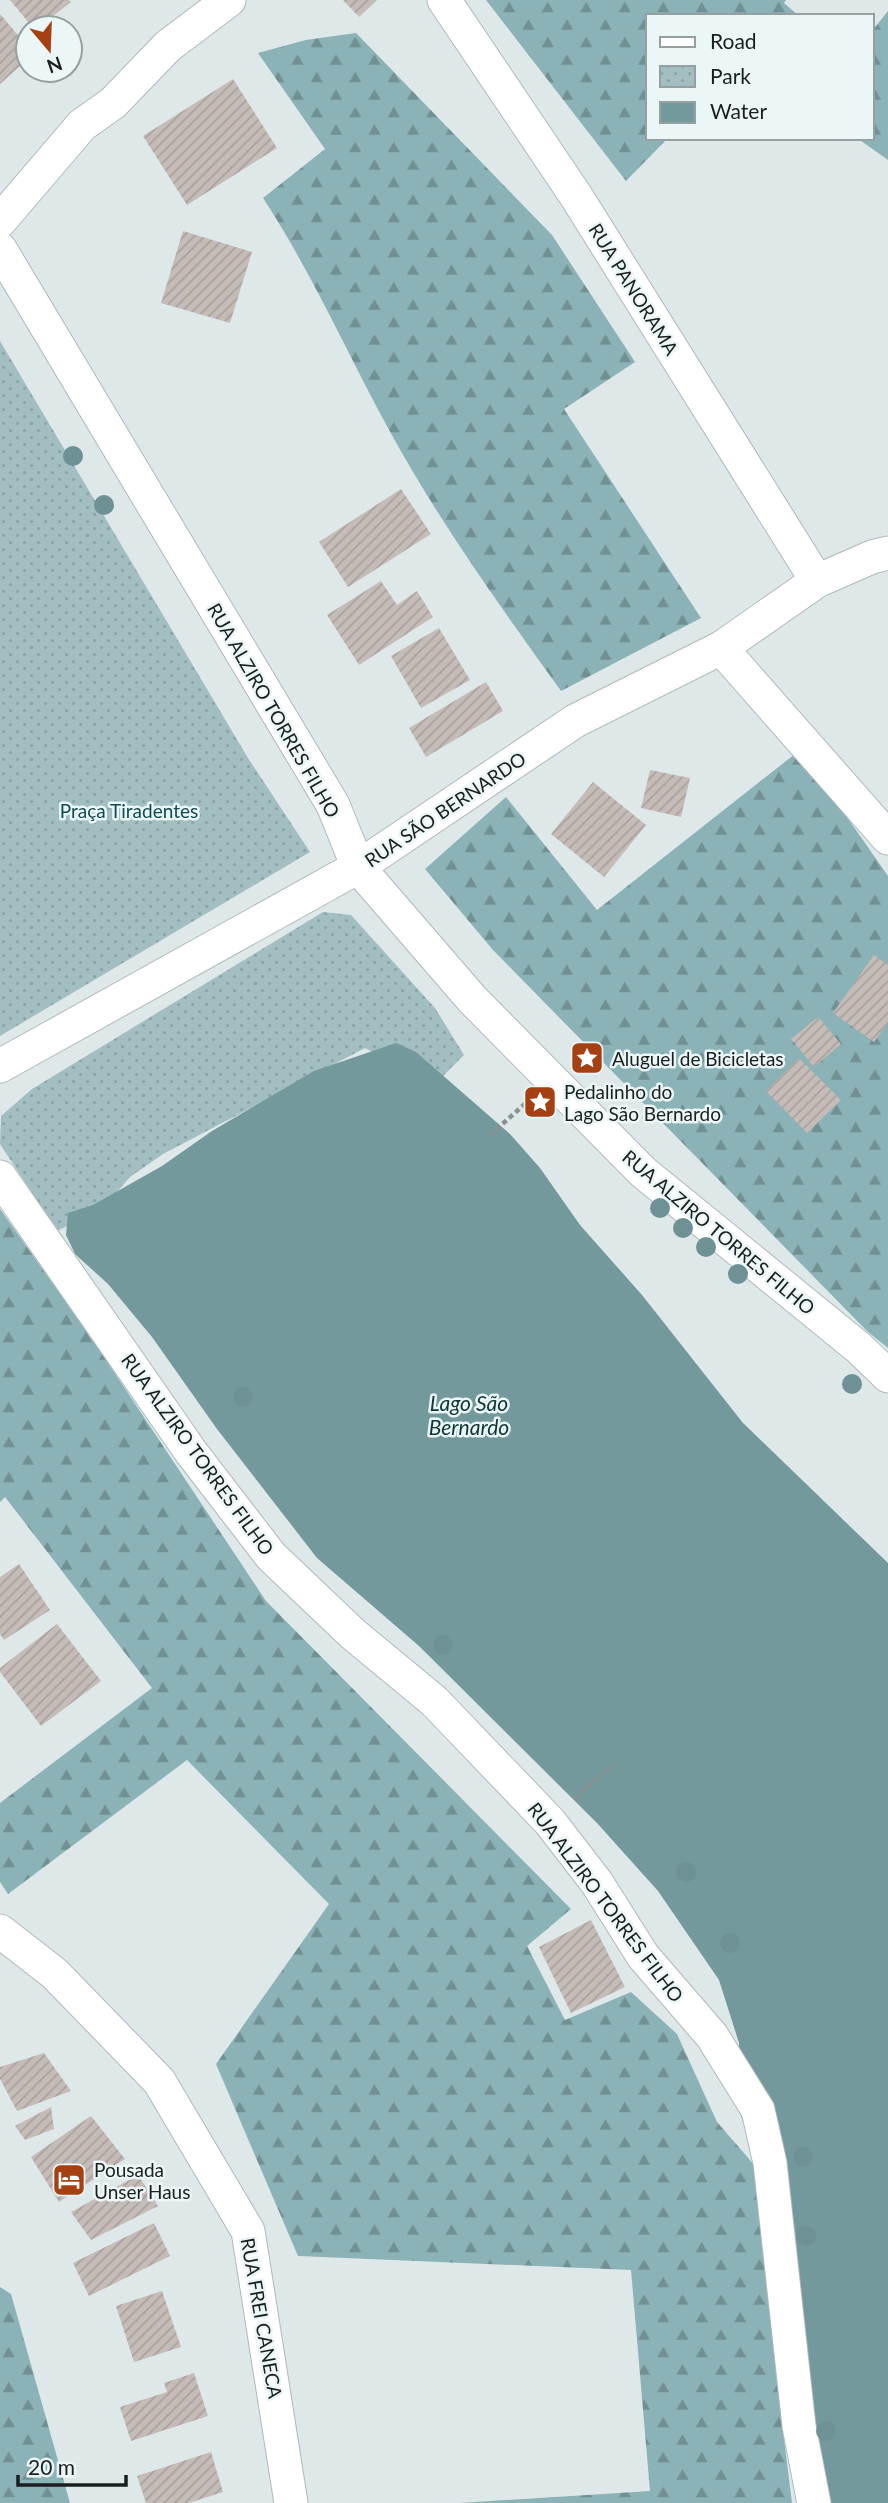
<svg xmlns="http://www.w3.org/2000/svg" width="888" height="2503" font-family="Lato,sans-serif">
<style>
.forest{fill:url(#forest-firs)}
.park{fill:url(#park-dots)}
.water{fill:#73999d}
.building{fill:url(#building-hatch)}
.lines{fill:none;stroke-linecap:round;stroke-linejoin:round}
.minor-casing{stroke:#afb9ba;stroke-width:35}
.path{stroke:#889091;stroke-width:4.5;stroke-dasharray:5 3.5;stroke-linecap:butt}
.minor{stroke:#fff;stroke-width:33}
.tree{fill:#6d9195}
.labels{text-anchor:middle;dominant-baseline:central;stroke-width:5;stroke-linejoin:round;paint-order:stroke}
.street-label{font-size:19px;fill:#1a1e1f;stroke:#ebf6f7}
.park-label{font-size:19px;fill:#104a50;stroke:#ebf6f7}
.poi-label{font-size:19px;fill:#1a1e1f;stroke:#ebf6f7;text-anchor:start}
.water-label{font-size:21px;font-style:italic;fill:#0f3539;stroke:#ebf6f7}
</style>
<defs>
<pattern id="forest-firs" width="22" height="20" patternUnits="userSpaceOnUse" patternTransform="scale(1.75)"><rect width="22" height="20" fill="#8bb2b6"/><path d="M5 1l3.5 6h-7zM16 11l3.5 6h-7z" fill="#719093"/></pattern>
<pattern id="park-dots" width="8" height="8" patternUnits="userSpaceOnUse" patternTransform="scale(1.75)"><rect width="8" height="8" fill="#a2bec1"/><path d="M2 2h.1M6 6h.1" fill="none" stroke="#8ba3a5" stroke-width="1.8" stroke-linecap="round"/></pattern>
<pattern id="building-hatch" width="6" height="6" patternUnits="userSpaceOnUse" patternTransform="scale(1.75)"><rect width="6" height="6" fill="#c5bcb8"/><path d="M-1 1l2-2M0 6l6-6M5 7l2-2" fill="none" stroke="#a9a19e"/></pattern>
</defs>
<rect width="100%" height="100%" fill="#dee8e9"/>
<g class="forest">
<polygon points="486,0 786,0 784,3 799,16 648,16 648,138 668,138 626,181"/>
<polygon points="888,11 888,160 857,138 872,138 872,31"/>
<path d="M356,33l196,202 83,127 -71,47 137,209 -140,73c-61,-85 -123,-171 -173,-263 -42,-77 -77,-157 -125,-230l62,-49 -67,-96 48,-13z"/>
<polygon points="800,750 888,876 888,1348 867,1331 493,950 425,869 506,797 597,910"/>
<polygon points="0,1209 92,1339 266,1601 571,1909 527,1946 565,2020 631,1992 677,2034 717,2122 756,2167 783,2431 792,2503 459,2503 650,2491 631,2270 298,2256 216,2064 329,1904 187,1760 8,1894 0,1882 0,1803 152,1688 5,1497 0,1502"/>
<polygon points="0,2287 11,2294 70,2503 0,2503"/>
</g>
<g class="park">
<polygon points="0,341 248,758 310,852 0,1036"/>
<polygon points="323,912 351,915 435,1008 464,1055 435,1084 365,1048 163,1154 130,1177 103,1208 57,1231 0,1144 1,1116 32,1089"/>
</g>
<polygon class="water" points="396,1043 416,1052 510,1134 540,1168 580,1225 642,1295 743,1423 888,1563 888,2503 824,2503 773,2220 740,2112 739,2043 719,1980 658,1891 597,1823 419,1646 317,1558 217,1429 152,1337 108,1284 75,1254 66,1235 68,1213 93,1205 162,1166 212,1131 314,1071"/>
<g class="building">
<polygon points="10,0 69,0 71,2 38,28 33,28"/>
<polygon points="343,0 377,0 359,17"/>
<polygon points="0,14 28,47 28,59 0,84"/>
<polygon points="233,79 277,148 187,205 143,136"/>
<polygon points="183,231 252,252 230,323 161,303"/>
<polygon points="401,489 431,534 348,587 319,542"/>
<polygon points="381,581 397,605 417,591 433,617 359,665 327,615"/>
<polygon points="439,628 470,680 421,708 391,656"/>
<polygon points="486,682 503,711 426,757 409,728"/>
<polygon points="650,770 690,778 681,817 641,808"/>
<polygon points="593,782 646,825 604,877 551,834"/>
<polygon points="874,955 888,965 888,1023 874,1042 833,1013"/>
<polygon points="818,1017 841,1044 814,1067 791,1039"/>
<polygon points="799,1058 841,1100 807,1133 766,1091"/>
<polygon points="19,1564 50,1610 4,1640 0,1634 0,1577"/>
<polygon points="57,1624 101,1681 41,1726 0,1672 0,1668"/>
<polygon points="591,1920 625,1987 571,2013 539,1947"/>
<polygon points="44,2053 71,2091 17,2111 0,2079 0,2067"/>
<polygon points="51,2107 54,2129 25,2140 15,2126"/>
<polygon points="91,2116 125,2159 59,2202 31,2157"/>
<polygon points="138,2175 158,2206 91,2240 71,2212"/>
<polygon points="154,2223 170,2256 89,2296 73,2263"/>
<polygon points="162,2291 181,2347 134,2362 116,2306"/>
<polygon points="194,2373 208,2416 131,2441 120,2407 167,2392 164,2383"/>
<polygon points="211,2452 223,2492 189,2503 146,2503 137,2476"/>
</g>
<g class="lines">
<defs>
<g id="minor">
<polyline points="444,0 576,196 817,581"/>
<polyline points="0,221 82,125 113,103 168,46 229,0"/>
<polyline points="0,249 333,805 358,867 472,999 643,1172 859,1348 888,1376"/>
<polyline points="721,648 888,838"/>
<polyline points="0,1066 358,867 575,721 721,648 817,581 872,557 888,553"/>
<polyline points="0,1177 191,1452 271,1556 353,1634 434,1701 550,1822 597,1883 643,1956 712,2036 758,2110 770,2163 799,2426 814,2503"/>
<polyline points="0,1931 54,1973 159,2081 248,2231 291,2503"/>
</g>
</defs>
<use href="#minor" class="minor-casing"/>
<g class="path">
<polyline points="490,1135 526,1103"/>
<polyline points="575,1798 614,1764"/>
</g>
<use href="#minor" class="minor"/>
</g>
<g class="tree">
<circle cx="73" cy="456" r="10"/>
<circle cx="104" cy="505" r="10"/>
<circle cx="660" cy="1208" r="10"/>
<circle cx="683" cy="1228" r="10"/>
<circle cx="706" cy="1247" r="10"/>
<circle cx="738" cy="1274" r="10"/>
<circle cx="852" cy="1384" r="10"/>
<circle cx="243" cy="1397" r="10"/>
<circle cx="443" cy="1645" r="10"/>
<circle cx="686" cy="1872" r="10"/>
<circle cx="730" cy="1943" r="10"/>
<circle cx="803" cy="2157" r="10"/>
<circle cx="806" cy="2236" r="10"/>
<circle cx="826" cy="2431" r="10"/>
</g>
<defs>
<symbol id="sight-square" viewBox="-11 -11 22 22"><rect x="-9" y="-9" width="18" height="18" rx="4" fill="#a54013" stroke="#ebf6f7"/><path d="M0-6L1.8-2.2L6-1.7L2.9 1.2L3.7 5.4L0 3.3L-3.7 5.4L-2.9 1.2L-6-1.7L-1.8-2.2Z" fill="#fff"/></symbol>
<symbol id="hotel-square" viewBox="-11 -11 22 22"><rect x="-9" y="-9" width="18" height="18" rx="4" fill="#a54013" stroke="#ebf6f7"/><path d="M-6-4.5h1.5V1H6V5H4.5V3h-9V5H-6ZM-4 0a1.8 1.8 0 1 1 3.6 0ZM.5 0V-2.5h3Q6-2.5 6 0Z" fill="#fff"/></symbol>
</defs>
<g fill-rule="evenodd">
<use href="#sight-square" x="568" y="1039" width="38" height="38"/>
<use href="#sight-square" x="521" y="1083" width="38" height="38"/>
<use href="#hotel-square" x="50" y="2161" width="38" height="38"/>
</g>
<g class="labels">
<g class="street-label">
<text transform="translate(634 289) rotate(58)">RUA PANORAMA</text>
<text transform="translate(274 710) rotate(60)">RUA ALZIRO TORRES FILHO</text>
<text transform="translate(445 809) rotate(-34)">RUA SÃO BERNARDO</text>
<text transform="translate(719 1232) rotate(40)">RUA ALZIRO TORRES FILHO</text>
<text transform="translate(198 1454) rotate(54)">RUA ALZIRO TORRES FILHO</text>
<text transform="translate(606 1902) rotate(53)">RUA ALZIRO TORRES FILHO</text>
<text transform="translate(262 2318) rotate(80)">RUA FREI CANECA</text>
</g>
<g class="park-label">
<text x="129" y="810">Praça Tiradentes</text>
</g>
<g class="poi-label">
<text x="612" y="1058">Aluguel de Bicicletas</text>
<text x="564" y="1091">Pedalinho do<tspan x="564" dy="22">Lago São Bernardo</tspan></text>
<text x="94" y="2169">Pousada<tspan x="94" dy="22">Unser Haus</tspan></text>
</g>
<g class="water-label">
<text x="469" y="1402">Lago São<tspan x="469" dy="24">Bernardo</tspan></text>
</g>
</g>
<rect x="646" y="14" width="228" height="126" fill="#ebf6f7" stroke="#97a0a1" stroke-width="2"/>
<rect x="660" y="37" width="35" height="10" fill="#ffffff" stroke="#97a0a1" stroke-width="2"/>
<text x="710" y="49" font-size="21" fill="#1a1e1f">Road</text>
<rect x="660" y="66" width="35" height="21" fill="url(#park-dots)" stroke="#97a0a1" stroke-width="2"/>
<text x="710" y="84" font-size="21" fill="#1a1e1f">Park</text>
<rect x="660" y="102" width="35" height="21" fill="#73999d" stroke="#97a0a1" stroke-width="2"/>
<text x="710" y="119" font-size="21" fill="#1a1e1f">Water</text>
<g transform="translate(49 49) rotate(161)"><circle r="33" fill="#ebf6f7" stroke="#97a0a1" stroke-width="2"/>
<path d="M0-5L12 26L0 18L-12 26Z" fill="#a54013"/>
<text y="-10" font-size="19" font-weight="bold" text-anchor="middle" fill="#1a1e1f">N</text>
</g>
<path d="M18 2475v10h108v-10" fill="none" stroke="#1a1e1f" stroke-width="3.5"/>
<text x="28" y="2475" font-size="21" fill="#1a1e1f" stroke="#ebf6f7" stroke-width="5" paint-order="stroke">20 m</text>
</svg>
